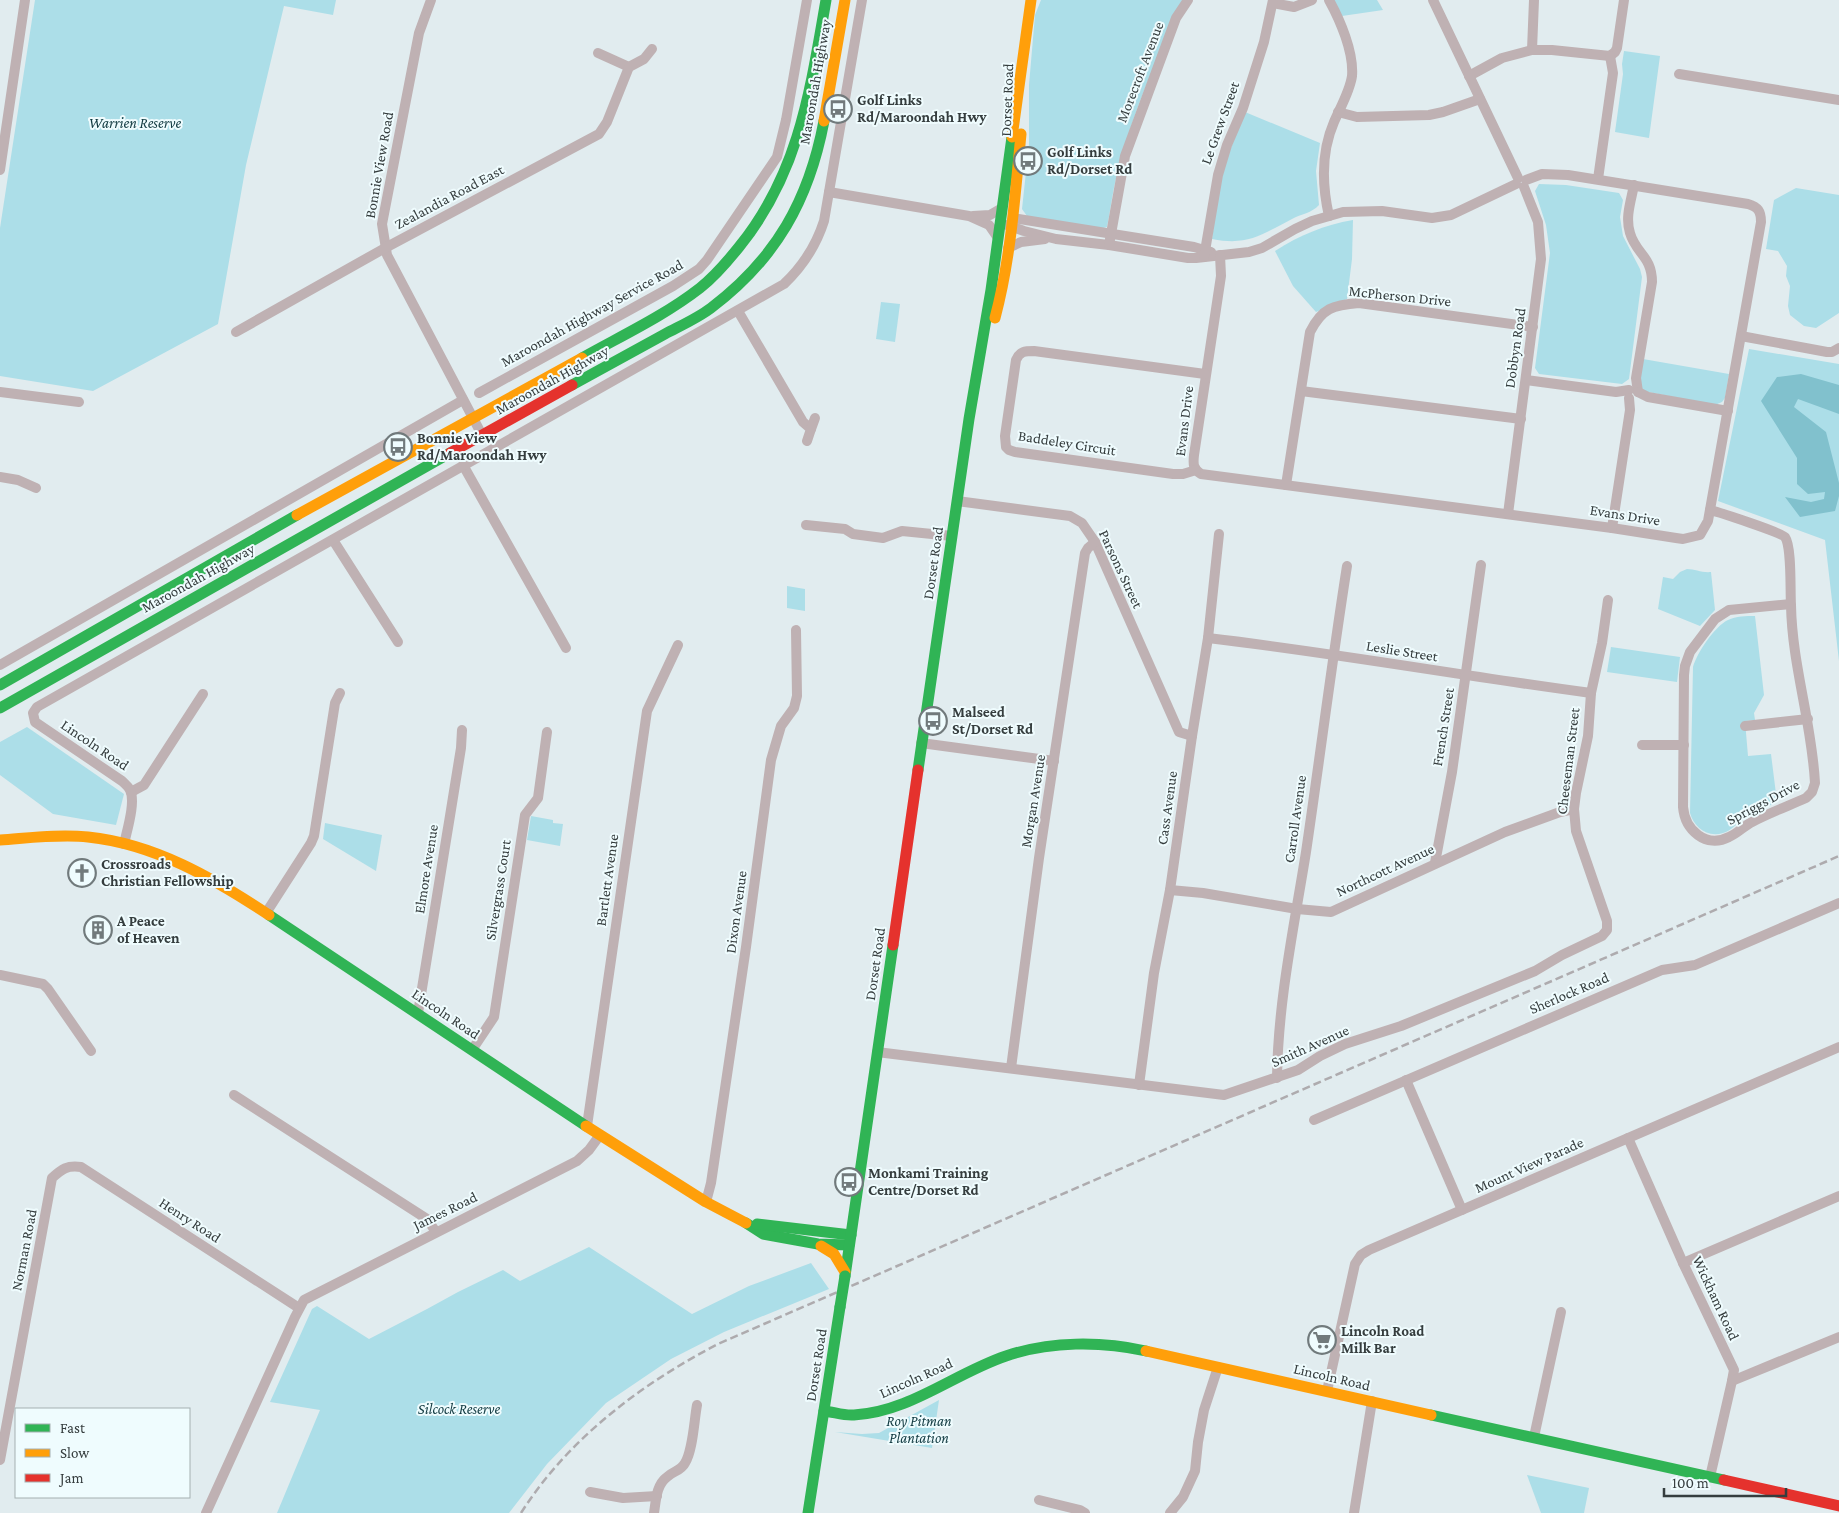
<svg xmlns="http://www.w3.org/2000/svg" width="1839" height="1513" font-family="'Crimson Pro',serif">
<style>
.green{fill:#acdee8}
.water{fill:#81c1cd}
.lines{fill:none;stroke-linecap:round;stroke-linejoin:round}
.street{stroke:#bfb1b3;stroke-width:10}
.fast{stroke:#30b455;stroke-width:11}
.slow{stroke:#ff9f0a;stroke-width:11}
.jam{stroke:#e5322d;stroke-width:11}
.rail{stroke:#aeabae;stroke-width:2.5;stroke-dasharray:8 4;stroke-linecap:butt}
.fast-bridge{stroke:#30b455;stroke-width:11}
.labels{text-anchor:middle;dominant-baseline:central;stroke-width:4;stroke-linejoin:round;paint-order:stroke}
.street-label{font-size:15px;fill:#353d3e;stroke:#effcfe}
.poi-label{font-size:15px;font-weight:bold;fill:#353d3e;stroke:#effcfe;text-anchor:start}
.park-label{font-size:15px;font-style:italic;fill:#113a41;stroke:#effcfe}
</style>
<rect width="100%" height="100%" fill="#e1ecef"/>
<g class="green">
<polygon points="35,0 336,0 333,15 284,6 246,165 218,324 93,391 0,376 0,228"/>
<path d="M1041,0h144c-27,54 -51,109 -66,167 -6,20 -8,41 -12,60l-7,2 -73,-13 -5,-7 7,-65v-59l6,-70z"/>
<polygon points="1333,0 1377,0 1383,10 1342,16"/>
<polygon points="1624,51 1660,56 1649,138 1615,132 1623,74 1622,64"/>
<path d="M1245,112l75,31 -4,28 3,34c-7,8 -18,9 -27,14 -31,16 -44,27 -80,20l9,-66z"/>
<polygon points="1539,184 1566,185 1619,193 1623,200 1620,217 1623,236 1640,269 1642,277 1629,379 1622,384 1539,374 1535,368 1550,253 1546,225 1535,191"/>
<polygon points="1796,188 1839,195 1839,313 1816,328 1804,326 1790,315 1788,306 1790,286 1786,276 1787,266 1778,251 1766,249 1774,200"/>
<path d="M1353,220l-1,39 -5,40 -31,13 -23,-26 -18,-35c25,-16 49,-26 78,-31z"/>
<polygon points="881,302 900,304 895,342 876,339"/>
<polygon points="1749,349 1839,364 1839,661 1825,540 1718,501"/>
<polygon points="1643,359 1729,374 1725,398 1722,402 1715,405 1643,391 1640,382"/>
<path d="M1687,569c8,0 15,4 24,3l4,38 -15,16 -42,-17 5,-32 10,2 7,-7z"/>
<polygon points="787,586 805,589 805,611 787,608"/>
<path d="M1755,616l9,79 -10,18 1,7 -10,1 3,35 23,-2 6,48c-10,5 -22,10 -32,16 -7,4 -14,13 -22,15 -16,5 -29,-6 -33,-20l3,-146c4,-14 22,-41 35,-47 8,-4 18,-4 27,-4z"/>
<polygon points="1611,647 1680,657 1677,682 1607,672"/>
<polygon points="27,727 124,794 116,825 53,814 0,775 0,742"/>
<polygon points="531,816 553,820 553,823 563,824 560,846 527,840"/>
<polygon points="325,823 382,835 376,871 323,839"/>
<polygon points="589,1247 692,1314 749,1286 811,1263 829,1289 724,1332 671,1359 606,1403 547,1464 509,1513 277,1513 320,1410 270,1402 312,1309 317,1306 369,1339 427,1309 458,1292 503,1270 520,1281"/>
<polygon points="939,1400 932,1448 835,1432 862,1434 879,1433"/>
<polygon points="1527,1475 1589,1488 1584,1513 1541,1513"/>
</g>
<polygon class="water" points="1801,374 1839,385 1839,414 1798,399 1794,407 1826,432 1839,483 1839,496 1835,511 1800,517 1785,497 1811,502 1824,499 1825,492 1808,494 1797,484 1797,458 1761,401 1777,377"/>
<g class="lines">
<g class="street">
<polyline points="431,0 419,33 382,224 387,255 482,435"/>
<path d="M1329,0c11,20 25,52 23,76 -2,15 -12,32 -18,46 -13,30 -12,63 -5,94"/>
<polyline points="1433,0 1518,178"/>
<polyline points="1273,3 1294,7 1312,0"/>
<polyline points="1532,50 1534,0"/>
<polyline points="598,53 629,67"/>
<polyline points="1679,74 1839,100"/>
<polyline points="1469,76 1502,58 1532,50 1552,50 1610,56 1615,52 1617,48 1624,0"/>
<polyline points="1338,112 1357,117 1429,115 1443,112 1480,99"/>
<polyline points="0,170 25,0"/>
<polyline points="1598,179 1613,73 1610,56"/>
<path d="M1634,185c-3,16 -9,32 -4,48 6,21 22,23 22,49l-16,96 2,14"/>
<polyline points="829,192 969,216 989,225 998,238"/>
<polyline points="973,216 990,215 1002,208"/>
<polyline points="1013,218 1194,247 1211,252"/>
<polyline points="1007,225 1024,231 1056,239 1109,245 1188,258 1196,258 1249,252 1262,248 1295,229 1312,221 1343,212 1382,211 1432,218 1451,215 1516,184"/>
<polyline points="1109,245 1125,156 1176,18 1188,0"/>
<polyline points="1008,248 1021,242 1045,239"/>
<path d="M1220,255l1,21 -27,179c-1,9 -1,14 7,19l411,54 64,10 7,1 17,-4 8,-14 53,-299c0,-11 -3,-15 -13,-18l-180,-29 -26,-1 -16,6"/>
<polyline points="1204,257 1218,175 1227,145 1243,108 1264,42 1273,0"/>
<polyline points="738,311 803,422 811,429 807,441"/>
<polyline points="236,332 385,248 599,134 607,122 629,67 644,59 652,49"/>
<polyline points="1741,336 1827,352 1832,352 1839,348"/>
<polyline points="1526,380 1616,392 1629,390"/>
<polyline points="1301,391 1521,419"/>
<polyline points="0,392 79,402"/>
<polyline points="1638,392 1648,397 1728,411"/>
<polyline points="479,393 673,286 699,269 707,260 777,157 786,120 807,0"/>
<polyline points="811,429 815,418"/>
<polyline points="463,465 566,648"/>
<path d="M1196,470l-13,4h-10l-158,-22 -6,-2 -3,-3 -1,-11 11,-76c4,-9 9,-9 18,-9l171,23"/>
<polyline points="0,477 18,480 36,488"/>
<path d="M1286,485l24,-153c12,-24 23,-27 49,-29l174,24"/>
<polyline points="957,501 1070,516 1082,523 1095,542 1179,732 1192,736"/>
<path d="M1710,510c8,2 73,23 75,27 7,10 5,54 6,68 1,60 21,118 24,178l-3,9 -6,6c-18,8 -37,15 -54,24 -8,4 -14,11 -23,15 -23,12 -44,-7 -46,-30l1,-132 1,-9 5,-14 25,-33 14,-9 62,-6"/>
<polyline points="1508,514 1541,259 1538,222 1524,187"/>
<polyline points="806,525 845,529 853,534 883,538 902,531 952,536"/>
<polyline points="1612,528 1630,410 1629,398"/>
<polyline points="333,540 398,642"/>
<path d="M1208,638c128,15 255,38 383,55"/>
<polyline points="0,665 463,400"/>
<polyline points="1745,726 1808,719"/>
<polyline points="921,743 1054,761"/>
<polyline points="1642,745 1684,745"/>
<polyline points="131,792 144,785 203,694"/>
<path d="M124,844c3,-14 12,-42 6,-54 -2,-4 -5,-6 -8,-9l-87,-59 -2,-9 4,-6 747,-423c19,-18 32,-38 40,-63l38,-221"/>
<polyline points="1435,863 1452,772 1481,565"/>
<polyline points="1170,890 1203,893 1297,909 1331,912 1505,832 1560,812 1574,809"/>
<polyline points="266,913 311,843 314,836 335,703 340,693"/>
<polyline points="0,975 43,984 48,989 91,1051"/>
<polyline points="418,1013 461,748 462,730"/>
<polyline points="472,1050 494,1017 525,815 538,798 547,732"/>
<polyline points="877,1052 1224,1095 1298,1070 1320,1056 1345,1044 1401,1026 1535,971 1562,955 1602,936 1607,930 1607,921 1576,831 1574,809 1576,793 1588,736 1591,693 1602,643 1608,600"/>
<polyline points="1011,1068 1039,858 1085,553 1088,548 1095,542"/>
<path d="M1277,1078c1,-77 17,-151 29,-226 14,-95 26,-191 41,-286"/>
<polyline points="1406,1080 1462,1210"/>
<polyline points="1139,1085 1154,973 1170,890 1192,736 1208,638 1219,534"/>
<polyline points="234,1095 427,1219 436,1232"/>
<polyline points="1314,1120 1662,970 1695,965 1839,903"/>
<polyline points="587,1126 647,711 678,645"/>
<polyline points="1628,1138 1683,1263 1734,1370 1732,1381 1710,1477"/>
<polyline points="706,1202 711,1183 746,947 771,760 781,726 794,708 797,696 796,630"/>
<polyline points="1683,1263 1839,1196"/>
<polyline points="1732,1381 1839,1337"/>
<polyline points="1327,1391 1355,1264 1361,1255 1369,1250 1839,1047"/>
<polyline points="1534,1437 1561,1312"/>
<path d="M0,1460l52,-282c10,-9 15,-13 29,-11l218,141"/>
<polyline points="590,1492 623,1498 657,1496"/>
<polyline points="1039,1500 1080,1510 1085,1513"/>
<polyline points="206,1513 295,1317 304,1300 577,1161 589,1150 600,1135"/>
<path d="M654,1513c2,-12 2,-28 13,-36 6,-6 14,-6 18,-14 8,-13 9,-42 12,-58"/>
<polyline points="1170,1513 1183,1497 1195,1471 1198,1442 1204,1410 1218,1367"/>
<polyline points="1354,1513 1372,1401"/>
</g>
<g class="fast">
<path d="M582,358c39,-22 82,-42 118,-70 14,-11 27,-26 39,-41 60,-74 71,-155 87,-247"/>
<path d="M572,385c31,-17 62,-34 93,-51 15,-8 33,-16 46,-26 65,-49 98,-108 113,-187"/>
<polyline points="0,685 297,515"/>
<polyline points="0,708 450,453"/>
<polyline points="918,770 969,419 991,290 1012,137"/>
<polyline points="269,915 586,1126"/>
<polyline points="746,1223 763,1234 818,1244 849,1245"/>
<polyline points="757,1224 851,1235"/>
<polyline points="845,1276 893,945"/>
<path d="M824,1411c10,1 20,5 30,4 56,-3 101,-42 152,-59 44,-15 95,-15 140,-5"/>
<polyline points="1431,1415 1724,1480"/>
<polyline points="808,1513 840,1307"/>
</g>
<g class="slow">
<polyline points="824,121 845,0"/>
<polyline points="1012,137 1031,0"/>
<path d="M995,318c16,-60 20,-123 26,-184"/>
<polyline points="297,515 582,358"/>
<path d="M0,840c29,-2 59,-6 88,-3 67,7 125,41 181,78"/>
<polyline points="586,1126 706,1202 746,1223"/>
<polyline points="821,1246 834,1254 845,1272"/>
<polyline points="1146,1351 1431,1415"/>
</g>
<g class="jam">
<polyline points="450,453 572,385"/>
<polyline points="893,945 918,770"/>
<polyline points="1724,1480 1839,1506"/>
</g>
<path class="rail" d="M521,1513c47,-74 120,-129 197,-169l1121,-488"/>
<polyline class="fast-bridge" points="840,1307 845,1276"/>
</g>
<defs>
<symbol id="bus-ring" viewBox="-11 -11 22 22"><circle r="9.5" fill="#effcfe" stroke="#717a7c" stroke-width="1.5"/><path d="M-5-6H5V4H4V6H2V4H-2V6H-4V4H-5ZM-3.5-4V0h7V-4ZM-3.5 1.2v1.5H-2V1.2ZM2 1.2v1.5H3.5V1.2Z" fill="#717a7c"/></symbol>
<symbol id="church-ring" viewBox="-11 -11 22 22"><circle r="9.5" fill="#effcfe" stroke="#717a7c" stroke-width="1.5"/><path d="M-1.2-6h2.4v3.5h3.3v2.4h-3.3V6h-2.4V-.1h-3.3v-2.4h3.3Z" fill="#717a7c"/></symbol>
<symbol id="building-ring" viewBox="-11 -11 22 22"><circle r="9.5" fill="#effcfe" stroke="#717a7c" stroke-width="1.5"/><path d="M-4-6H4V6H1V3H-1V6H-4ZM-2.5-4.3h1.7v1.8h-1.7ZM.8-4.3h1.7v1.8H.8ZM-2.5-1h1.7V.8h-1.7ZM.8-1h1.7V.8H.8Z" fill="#717a7c"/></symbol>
<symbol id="supermarket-ring" viewBox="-11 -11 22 22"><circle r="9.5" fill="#effcfe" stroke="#717a7c" stroke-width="1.5"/><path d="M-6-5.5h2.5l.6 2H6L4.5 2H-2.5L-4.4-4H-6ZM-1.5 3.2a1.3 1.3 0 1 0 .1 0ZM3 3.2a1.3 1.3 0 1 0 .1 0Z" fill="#717a7c"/></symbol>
</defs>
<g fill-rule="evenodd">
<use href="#bus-ring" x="822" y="93" width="32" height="32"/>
<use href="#bus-ring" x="1012" y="145" width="32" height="32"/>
<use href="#bus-ring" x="382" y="431" width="32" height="32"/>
<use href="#bus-ring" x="917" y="705" width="32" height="32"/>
<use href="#church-ring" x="66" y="857" width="32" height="32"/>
<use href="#building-ring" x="82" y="914" width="32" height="32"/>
<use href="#bus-ring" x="833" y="1166" width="32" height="32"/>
<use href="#supermarket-ring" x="1306" y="1324" width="32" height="32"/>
</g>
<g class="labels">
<g class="street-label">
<text transform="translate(1140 72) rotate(-69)">Morecroft Avenue</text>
<text transform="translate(815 82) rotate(-80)">Maroondah Highway</text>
<text transform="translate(1007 100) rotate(-88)">Dorset Road</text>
<text transform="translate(1220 123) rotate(-70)">Le Grew Street</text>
<text transform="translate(379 165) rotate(-80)">Bonnie View Road</text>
<text transform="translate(449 197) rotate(-28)">Zealandia Road East</text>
<text transform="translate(1400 296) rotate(6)">McPherson Drive</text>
<text transform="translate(592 313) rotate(-29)">Maroondah Highway Service Road</text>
<text transform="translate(1515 348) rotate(-82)">Dobbyn Road</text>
<text transform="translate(552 380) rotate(-29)">Maroondah Highway</text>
<text transform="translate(1184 421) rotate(-83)">Evans Drive</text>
<text transform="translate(1067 443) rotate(9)">Baddeley Circuit</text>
<text transform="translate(1625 515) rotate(9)">Evans Drive</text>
<text transform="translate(933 563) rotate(-82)">Dorset Road</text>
<text transform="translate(1121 569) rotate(65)">Parsons Street</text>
<text transform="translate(198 578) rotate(-29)">Maroondah Highway</text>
<text transform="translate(1402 651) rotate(9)">Leslie Street</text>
<text transform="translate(1443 727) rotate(-81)">French Street</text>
<text transform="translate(95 745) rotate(34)">Lincoln Road</text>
<text transform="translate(1568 761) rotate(-83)">Cheeseman Street</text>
<text transform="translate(1033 801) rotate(-81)">Morgan Avenue</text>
<text transform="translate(1763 802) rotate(-28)">Spriggs Drive</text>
<text transform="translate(1167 808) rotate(-82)">Cass Avenue</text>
<text transform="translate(1295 819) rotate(-82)">Carroll Avenue</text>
<text transform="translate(426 869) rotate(-81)">Elmore Avenue</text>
<text transform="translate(1385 870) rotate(-25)">Northcott Avenue</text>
<text transform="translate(607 880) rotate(-82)">Bartlett Avenue</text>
<text transform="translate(498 890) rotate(-81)">Silvergrass Court</text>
<text transform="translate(736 912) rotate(-82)">Dixon Avenue</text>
<text transform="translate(875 964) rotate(-82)">Dorset Road</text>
<text transform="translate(1569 993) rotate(-23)">Sherlock Road</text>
<text transform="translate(446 1014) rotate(34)">Lincoln Road</text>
<text transform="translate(1310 1046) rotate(-24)">Smith Avenue</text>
<text transform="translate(1529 1165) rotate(-24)">Mount View Parade</text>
<text transform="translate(445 1211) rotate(-26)">James Road</text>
<text transform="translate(190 1220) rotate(33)">Henry Road</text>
<text transform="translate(24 1250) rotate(-79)">Norman Road</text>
<text transform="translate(1716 1298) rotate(65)">Wickham Road</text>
<text transform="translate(816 1365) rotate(-81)">Dorset Road</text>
<text transform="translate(1332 1377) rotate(13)">Lincoln Road</text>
<text transform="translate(916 1378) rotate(-24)">Lincoln Road</text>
</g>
<g class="poi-label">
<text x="857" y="100">Golf Links<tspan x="857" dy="17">Rd/Maroondah Hwy</tspan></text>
<text x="1047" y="152">Golf Links<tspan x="1047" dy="17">Rd/Dorset Rd</tspan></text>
<text x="417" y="438">Bonnie View<tspan x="417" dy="17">Rd/Maroondah Hwy</tspan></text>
<text x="952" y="712">Malseed<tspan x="952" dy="17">St/Dorset Rd</tspan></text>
<text x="101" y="864">Crossroads<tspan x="101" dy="17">Christian Fellowship</tspan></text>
<text x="117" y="921">A Peace<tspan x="117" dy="17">of Heaven</tspan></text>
<text x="868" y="1173">Monkami Training<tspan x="868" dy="17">Centre/Dorset Rd</tspan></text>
<text x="1341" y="1331">Lincoln Road<tspan x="1341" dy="17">Milk Bar</tspan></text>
</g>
<g class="park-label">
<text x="135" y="123">Warrien Reserve</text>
<text x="459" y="1409">Silcock Reserve</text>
<text x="919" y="1421">Roy Pitman<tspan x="919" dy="17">Plantation</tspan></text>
</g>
</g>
<rect x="15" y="1408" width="175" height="90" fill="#effcfe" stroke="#a5b0b1"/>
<rect x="25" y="1424" width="25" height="8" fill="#30b455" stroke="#a5b0b1"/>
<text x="60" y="1433" font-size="15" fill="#353d3e">Fast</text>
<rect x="25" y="1449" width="25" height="8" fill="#ff9f0a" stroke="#a5b0b1"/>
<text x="60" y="1458" font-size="15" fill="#353d3e">Slow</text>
<rect x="25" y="1474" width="25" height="8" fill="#e5322d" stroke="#a5b0b1"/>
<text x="60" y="1483" font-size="15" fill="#353d3e">Jam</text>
<path d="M1664 1488v8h122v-8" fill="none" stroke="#353d3e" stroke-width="2.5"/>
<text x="1672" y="1488" font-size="15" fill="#353d3e" stroke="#effcfe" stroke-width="4" paint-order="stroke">100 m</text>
</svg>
